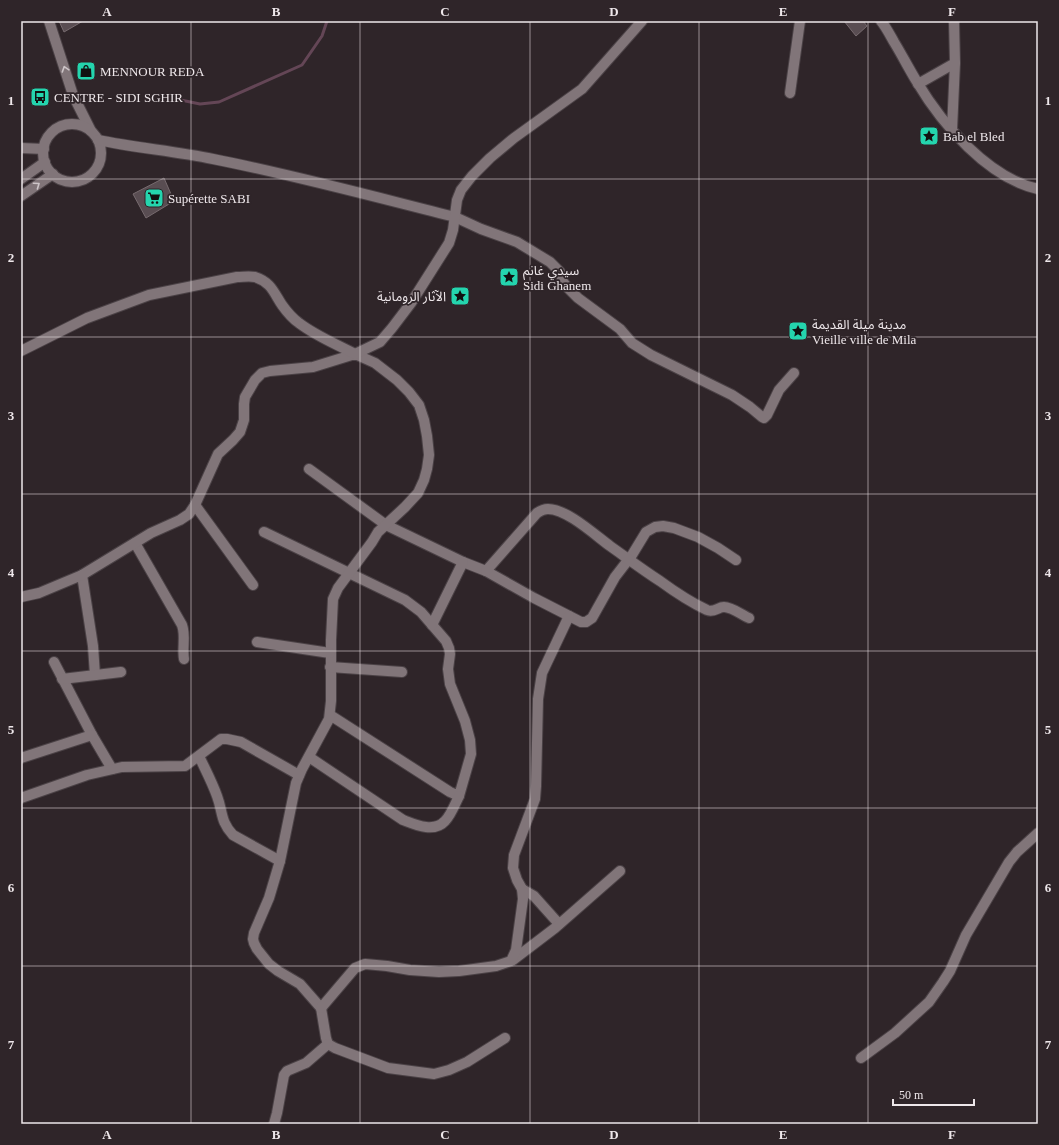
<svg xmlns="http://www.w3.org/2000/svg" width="1059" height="1145" font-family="'Times New Roman','Noto Sans Arabic',serif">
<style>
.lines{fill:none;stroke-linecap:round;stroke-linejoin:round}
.stream{stroke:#644656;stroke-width:3}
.building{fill:#594d52;stroke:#776b6f}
.street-casing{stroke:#4b4246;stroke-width:12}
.secondary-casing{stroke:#4b4246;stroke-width:12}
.street{stroke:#817579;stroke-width:10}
.secondary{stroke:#817579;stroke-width:10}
.oneway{stroke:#cdc5c8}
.grid{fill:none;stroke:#eee7ea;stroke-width:1;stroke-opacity:0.55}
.labels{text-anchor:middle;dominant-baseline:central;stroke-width:3.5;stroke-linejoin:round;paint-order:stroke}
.poi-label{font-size:13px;fill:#eee7ea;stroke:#2f2529;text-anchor:start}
.neatline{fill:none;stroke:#eee7ea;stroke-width:1.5}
.grid-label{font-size:13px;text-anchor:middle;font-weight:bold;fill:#eee7ea}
</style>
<rect width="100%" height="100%" fill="#2f2529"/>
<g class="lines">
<polyline class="stream" points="176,99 200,104 219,102 302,65 322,36 327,21"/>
</g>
<g class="building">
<polygon points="59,21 83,21 64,32"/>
<polygon points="844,21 863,21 867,26 856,36"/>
<polygon points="164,178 174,201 146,218 133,194"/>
</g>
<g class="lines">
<defs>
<g id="street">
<polyline points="49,21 73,95 91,131"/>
<polyline points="790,93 800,21"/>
<polyline points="21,148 44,149"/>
<polyline points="455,217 481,229 517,242 550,262 560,272 563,282 568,288 578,298 620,329 632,343 651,355 732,395 750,407 762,417 764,418 767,415 779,390 794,373"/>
<polyline points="309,469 386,525 463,562 486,571 534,598 581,622 586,622 592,618 615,577 632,555 646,532 655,527 663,526 674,528 698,537 718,548 736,560"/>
<polyline points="195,505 253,585"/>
<polyline points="264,532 405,600 421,612 446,641 449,648 450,654 448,669 450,684 465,721 470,740 471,754 459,796 450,792 330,715"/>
<path d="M135,543l47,82c4,11 0,22 2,34"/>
<path d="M486,571l51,-58c3,-2 7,-4 11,-4 19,0 47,26 62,37 17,12 33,24 50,35 15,11 30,21 47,29 7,3 11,-3 17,-3 8,0 18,8 25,11"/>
<polyline points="82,575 93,646 95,675"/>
<polyline points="21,597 39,593 82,575 151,533 180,520 189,514 195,505 218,454 233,440 240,432 244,420 244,404 245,397 255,380 262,373 270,371 313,367 355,354 375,363 397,380 409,392 419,405 424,420 427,436 429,455 427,469 424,480 418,493 405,507 378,532 372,542 338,588 333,599 331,640 331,701 329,719 302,769 296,783 280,861 269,898 254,933 253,939 254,943 257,949 269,964 278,971 300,984 321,1008 326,1038 328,1044 335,1048 388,1068 434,1074 449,1070 467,1062 505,1038"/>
<polyline points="432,625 463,562"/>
<polyline points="257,642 330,653"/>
<polyline points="54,662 92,735 112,769"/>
<polyline points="330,667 402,672"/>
<polyline points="62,679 121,672"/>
<path d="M199,756c6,13 13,26 18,40 6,16 3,25 16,39l47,26"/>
<path d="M309,757l94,63c13,5 31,13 42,1 6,-6 10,-17 14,-25"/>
<polyline points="21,758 92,735"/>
<polyline points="21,798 87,775 122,767 185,766 221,739 227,739 241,742 299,775"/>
<polyline points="522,889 534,896 559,924"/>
<polyline points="513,960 555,928 620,871"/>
<polyline points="321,1008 355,968 365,964 387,966 410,970 439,972 459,971 496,966 511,961 516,950 523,899 522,889 517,880 513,868 514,855 535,799 536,786 538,699 542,673 569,616"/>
<polyline points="861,1058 895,1033 929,1002 943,982 950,971 966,935 1009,862 1017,852 1038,833"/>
<polyline points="274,1124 277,1113 284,1075 287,1071 306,1063 328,1044"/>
</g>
<g id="secondary">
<path d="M881,21c5,6 9,14 13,21 8,13 15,27 23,40 25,42 71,96 121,107"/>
<polyline points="918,84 955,63"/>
<circle cx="72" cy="153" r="29"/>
<polyline points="952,130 955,63 954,21"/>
<path d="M98,140c38,8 77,11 115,19 81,16 162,38 242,58"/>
<polyline points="21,179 45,162"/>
<polyline points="21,196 53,174"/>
<path d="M21,351l66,-33 62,-23 88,-18c6,0 12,-1 18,0 16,5 19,16 27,28 5,7 10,13 17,18 17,13 37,21 56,31l25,-12 12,-14 19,-25 38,-60 4,-13 4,-30 4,-10 11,-14 18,-18 24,-20 68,-49 60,-68"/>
</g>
</defs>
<use href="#street" class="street-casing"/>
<use href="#secondary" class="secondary-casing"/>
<use href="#street" class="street"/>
<use href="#secondary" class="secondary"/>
</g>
<defs><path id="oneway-chevron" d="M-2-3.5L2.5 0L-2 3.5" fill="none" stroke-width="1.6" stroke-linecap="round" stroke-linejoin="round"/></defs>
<g class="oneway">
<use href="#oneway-chevron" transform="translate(65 69) rotate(-108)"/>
<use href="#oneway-chevron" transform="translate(37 185) rotate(-35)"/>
</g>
<path class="grid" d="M191,21v1103M360,21v1103M530,21v1103M699,21v1103M868,21v1103M21,179h1017M21,337h1017M21,494h1017M21,651h1017M21,808h1017M21,966h1017"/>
<defs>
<symbol id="shop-square" viewBox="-11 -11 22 22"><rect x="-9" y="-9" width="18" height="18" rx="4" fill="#24d5ae" stroke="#2f2529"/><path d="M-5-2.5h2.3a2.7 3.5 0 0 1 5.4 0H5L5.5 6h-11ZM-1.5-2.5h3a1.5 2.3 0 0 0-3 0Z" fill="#111"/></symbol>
<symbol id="bus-square" viewBox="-11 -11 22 22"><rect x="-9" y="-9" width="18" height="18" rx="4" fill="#24d5ae" stroke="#2f2529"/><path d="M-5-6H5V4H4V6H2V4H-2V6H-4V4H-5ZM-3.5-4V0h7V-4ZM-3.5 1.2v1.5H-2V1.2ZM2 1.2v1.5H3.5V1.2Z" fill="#111"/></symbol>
<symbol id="sight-square" viewBox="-11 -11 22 22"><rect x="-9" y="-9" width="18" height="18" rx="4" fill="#24d5ae" stroke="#2f2529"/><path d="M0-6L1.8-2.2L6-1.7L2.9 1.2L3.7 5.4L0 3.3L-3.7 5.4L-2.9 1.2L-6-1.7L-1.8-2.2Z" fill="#111"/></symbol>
<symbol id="supermarket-square" viewBox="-11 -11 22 22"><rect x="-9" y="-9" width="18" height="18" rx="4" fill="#24d5ae" stroke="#2f2529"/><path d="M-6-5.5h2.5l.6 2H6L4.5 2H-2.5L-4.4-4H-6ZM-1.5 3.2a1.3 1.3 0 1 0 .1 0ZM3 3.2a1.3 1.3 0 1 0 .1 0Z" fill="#111"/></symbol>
</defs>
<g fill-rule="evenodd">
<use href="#shop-square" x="75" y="60" width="22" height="22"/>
<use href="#bus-square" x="29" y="86" width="22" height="22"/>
<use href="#sight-square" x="918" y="125" width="22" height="22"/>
<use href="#supermarket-square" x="143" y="187" width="22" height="22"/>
<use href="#sight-square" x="498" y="266" width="22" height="22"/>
<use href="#sight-square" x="449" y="285" width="22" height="22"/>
<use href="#sight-square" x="787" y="320" width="22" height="22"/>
</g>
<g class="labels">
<g class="poi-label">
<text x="100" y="71">MENNOUR REDA</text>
<text x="54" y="97">CENTRE - SIDI SGHIR</text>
<text x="943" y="136">Bab el Bled</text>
<text x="168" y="198">Supérette SABI</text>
<text x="523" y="270">سيدي غانم<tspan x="523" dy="15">Sidi Ghanem</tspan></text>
<text x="446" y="296" text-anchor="end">الآثار الرومانية</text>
<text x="812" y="324">مدينة ميلة القديمة<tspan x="812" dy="15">Vieille ville de Mila</tspan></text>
</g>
</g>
<rect width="1059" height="1145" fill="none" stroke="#2f2529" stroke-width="44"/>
<path d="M893 1099v6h81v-6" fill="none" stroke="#eee7ea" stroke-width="2"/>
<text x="899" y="1099" font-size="12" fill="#eee7ea" stroke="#2f2529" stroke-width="3" paint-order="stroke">50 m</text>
<rect x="22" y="22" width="1015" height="1101" class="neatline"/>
<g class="grid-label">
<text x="107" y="16">A</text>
<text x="276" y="16">B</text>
<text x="445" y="16">C</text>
<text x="614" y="16">D</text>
<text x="783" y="16">E</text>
<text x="952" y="16">F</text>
<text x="11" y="105">1</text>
<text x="1048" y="105">1</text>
<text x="11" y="262">2</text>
<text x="1048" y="262">2</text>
<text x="11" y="420">3</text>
<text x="1048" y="420">3</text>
<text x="11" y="577">4</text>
<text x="1048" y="577">4</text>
<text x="11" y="734">5</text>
<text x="1048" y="734">5</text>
<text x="11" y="892">6</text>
<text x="1048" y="892">6</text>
<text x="11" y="1049">7</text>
<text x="1048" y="1049">7</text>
<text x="107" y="1139">A</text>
<text x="276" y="1139">B</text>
<text x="445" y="1139">C</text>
<text x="614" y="1139">D</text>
<text x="783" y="1139">E</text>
<text x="952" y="1139">F</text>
</g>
</svg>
